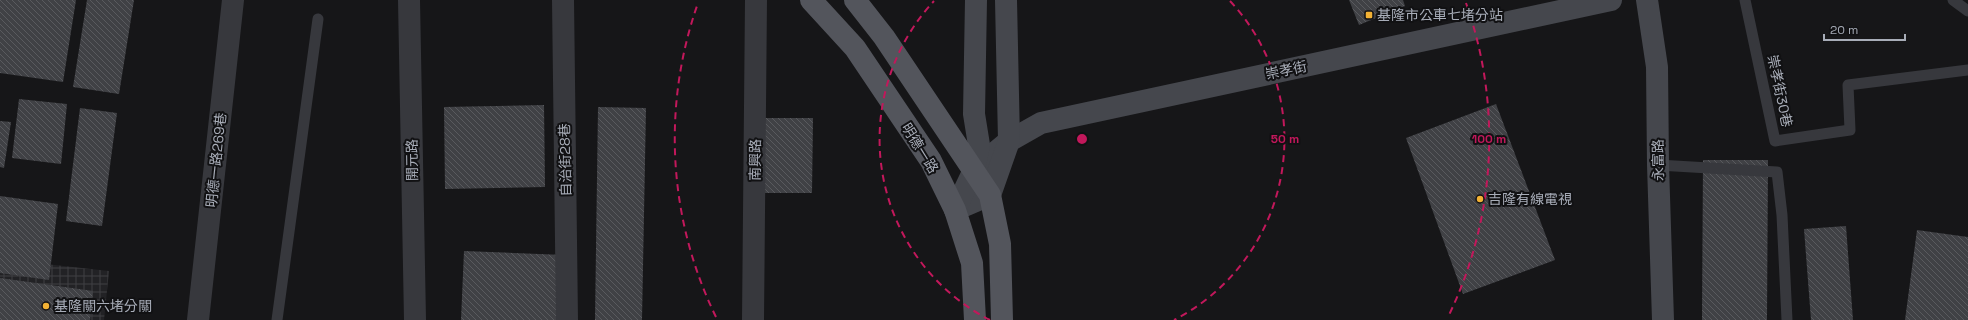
<svg xmlns="http://www.w3.org/2000/svg" width="1968" height="320" font-family="'Space Grotesk','Noto Sans TC',sans-serif">
<style>
.industrial{fill:url(#industrial-grid)}
.building{fill:url(#building-back-hatch)}
.lines{fill:none;stroke-linecap:round;stroke-linejoin:round}
.lane{stroke:#37383d;stroke-width:11}
.street{stroke:#37383d;stroke-width:22}
.secondary{stroke:#45474d;stroke-width:22}
.primary{stroke:#53555c;stroke-width:22}
.ring{fill:none;stroke:#c2185b;stroke-width:2;stroke-dasharray:7 5}
.poi-dot{fill:#f2b134;stroke:#111113;stroke-width:1.5}
.labels{text-anchor:middle;dominant-baseline:central;stroke-width:4;stroke-linejoin:round;paint-order:stroke}
.poi-label{font-size:14px;fill:#a8adb8;stroke:#111113;text-anchor:start}
.street-label{font-size:14px;fill:#a8adb8;stroke:#111113}
.centre{fill:#c2185b;stroke:#111113;stroke-width:2}
.ring-label{font-size:12px;text-anchor:middle;font-weight:bold;fill:#c2185b;stroke:#111113;stroke-width:4;stroke-linejoin:round;paint-order:stroke}
</style>
<defs>
<pattern id="industrial-grid" width="8" height="8" patternUnits="userSpaceOnUse"><rect width="8" height="8" fill="#222225"/><path d="M0 4h8M4 0v8" fill="none" stroke="#3f3f43"/></pattern>
<pattern id="building-back-hatch" width="6" height="6" patternUnits="userSpaceOnUse"><rect width="6" height="6" fill="#404145"/><path d="M-1 5l2 2M0 0l6 6M5-1l2 2" fill="none" stroke="#595a5e"/></pattern>
</defs>
<rect width="100%" height="100%" fill="#161618"/>
<polygon class="industrial" points="0,259 109,271 104,320 0,320"/>
<g class="building">
<polygon points="0,0 76,0 63,82 0,73"/>
<polygon points="87,0 134,0 119,94 73,87"/>
<polygon points="1349,0 1403,0 1405,6 1359,25"/>
<polygon points="19,99 67,104 61,164 12,158"/>
<polygon points="1496,104 1555,260 1463,294 1406,138"/>
<polygon points="544,105 545,187 445,189 444,107"/>
<polygon points="598,107 646,108 642,320 595,320"/>
<polygon points="80,108 117,113 102,226 66,221"/>
<polygon points="761,118 813,118 812,193 760,193"/>
<polygon points="0,121 11,122 4,168 0,167"/>
<polygon points="1703,160 1768,160 1767,320 1702,320"/>
<polygon points="0,196 58,204 49,280 0,273"/>
<polygon points="1846,226 1853,320 1811,320 1804,229"/>
<polygon points="1917,230 1968,237 1968,320 1905,320"/>
<polygon points="464,251 564,255 561,320 461,320"/>
<polygon points="0,278 93,291 90,320 0,320"/>
</g>
<g class="lines">
<g class="lane">
<polyline points="1745,0 1775,141 1850,130 1848,85 1968,70"/>
<polyline points="1953,0 1968,11"/>
<polyline points="1658,165 1777,172 1782,215 1787,320"/>
<polyline points="277,320 318,19"/>
</g>
<g class="street">
<polyline points="409,0 415,320"/>
<polyline points="563,0 567,320"/>
<polyline points="198,320 233,0"/>
<polyline points="753,320 756,0"/>
</g>
<g class="secondary">
<polyline points="1647,0 1657,67 1658,165 1663,320"/>
<polyline points="974,170 1009,141 1041,123 1611,0"/>
<polyline points="955,210 990,195 1009,141 1006,0"/>
<polyline points="955,210 974,170 979,145 974,114 976,0"/>
</g>
<g class="primary">
<polyline points="811,0 855,48 931,161 955,210 972,263 975,320"/>
<polyline points="855,0 884,37 990,195 1000,244 1002,320"/>
</g>
</g>
<g class="ring">
<path d="M990 320A203 203 0 0 1 934 1M1230 1A203 203 0 0 1 1174 320"/>
<path d="M716 317A407 407 0 0 1 698 3M1466 3A407 407 0 0 1 1448 317"/>
</g>
<g class="poi-dot">
<rect x="1365" y="11" width="8" height="8" rx="2"/>
<circle cx="1480" cy="199" r="4"/>
<circle cx="46" cy="306" r="4"/>
</g>
<g class="labels">
<g class="poi-label">
<text x="1377" y="15">基隆市公車七堵分站</text>
<text x="1488" y="199">吉隆有線電視</text>
<text x="54" y="306">基隆關六堵分關</text>
</g>
<g class="street-label">
<text transform="translate(1286 70) rotate(-12)">崇孝街</text>
<text transform="translate(1780 91) rotate(78)">崇孝街30巷</text>
<text transform="translate(920 148) rotate(58)">明德一路</text>
<text transform="translate(216 160) rotate(-84)">明德一路269巷</text>
<text transform="translate(412 160) rotate(-91)">開元路</text>
<text transform="translate(565 160) rotate(-91)">自治街28巷</text>
<text transform="translate(755 160) rotate(-89)">南興路</text>
<text transform="translate(1658 160) rotate(-91)">永富路</text>
</g>
</g>
<circle cx="1082" cy="139" r="6" class="centre"/>
<g class="ring-label">
<text x="1285" y="143">50 m</text>
<text x="1489" y="143">100 m</text>
</g>
<path d="M1824 34v6h81v-6" fill="none" stroke="#a8adb8" stroke-width="2"/>
<text x="1830" y="34" font-size="12" fill="#a8adb8" stroke="#111113" stroke-width="3" paint-order="stroke">20 m</text>
</svg>
